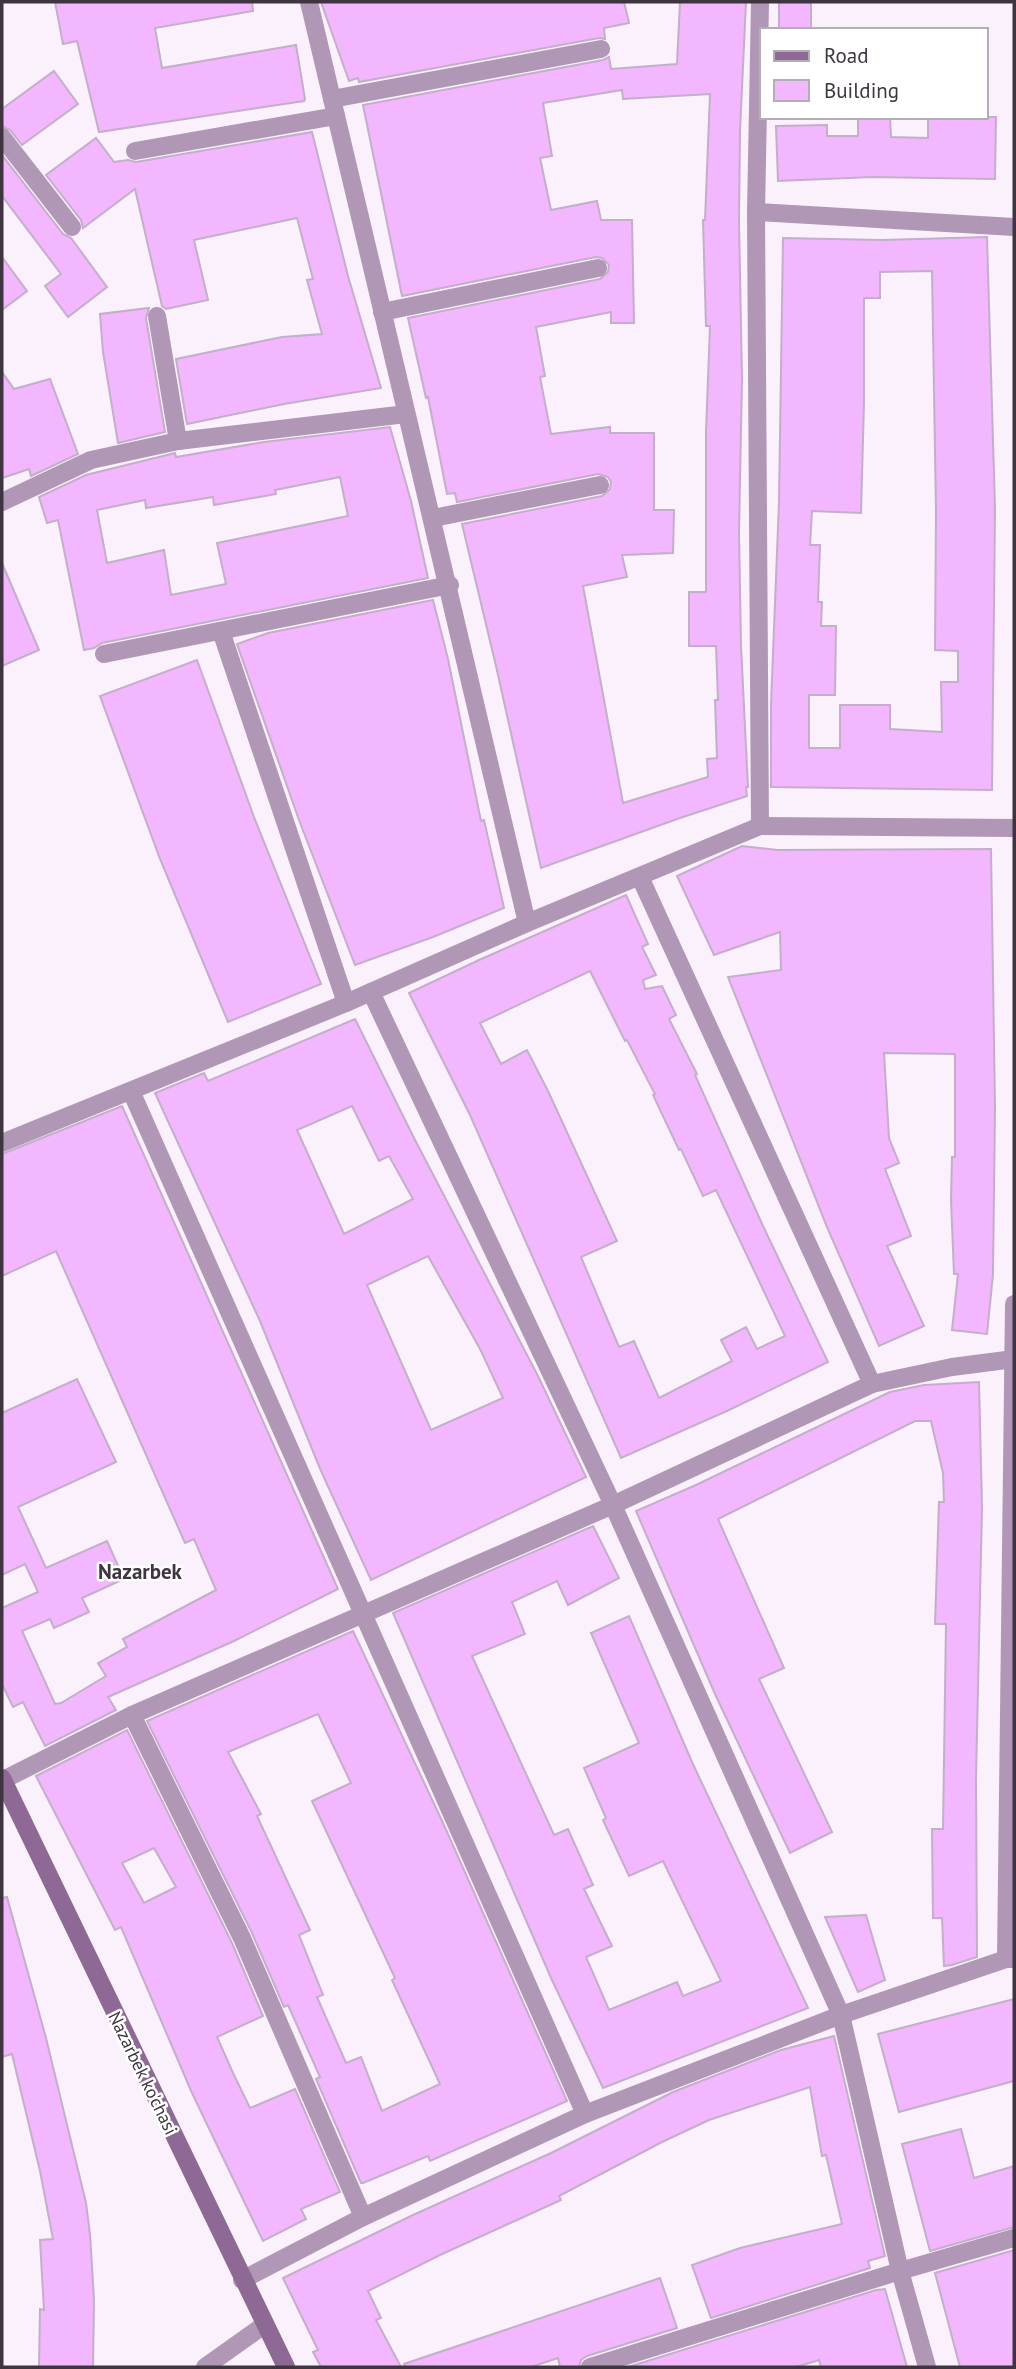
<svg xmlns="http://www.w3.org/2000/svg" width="1016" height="2369" font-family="'PT Sans',sans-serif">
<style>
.building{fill:#f2b7ff;stroke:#c4aec9;stroke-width:2;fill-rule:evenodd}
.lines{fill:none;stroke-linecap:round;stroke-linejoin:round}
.street{stroke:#b097b5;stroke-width:18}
.secondary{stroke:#8e6995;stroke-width:18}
.labels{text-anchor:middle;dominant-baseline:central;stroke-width:5;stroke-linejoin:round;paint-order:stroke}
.street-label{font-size:18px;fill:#3e3540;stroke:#fff}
.quarter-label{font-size:21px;font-weight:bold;fill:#3e3540;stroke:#fff}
</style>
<rect width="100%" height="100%" fill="#faf1fc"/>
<g class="building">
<polygon points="55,2 252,2 253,11 155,28 162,68 296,45 305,99 304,101 99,132 77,41 63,44"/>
<polygon points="321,2 624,2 629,23 604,28 605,39 599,38 359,82 358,78 349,81"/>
<path d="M680,2h66l-6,129 -1,90 3,158 -3,153 2,114 7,141h-2l1,9 -67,22 -139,50 -45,-202 -34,-142 140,-28 8,-7 1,-7 -3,-5 -10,-3 -141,28 -2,-9 -8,1 -19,-97 -2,1 -18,-80 192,-39 8,-7 1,-7 -7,-7 -6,-1 -194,39 -39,-191 240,-45 6,-3 2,12 66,-5zM622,90l1,9 87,-5 -5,126h-2l3,106h4l-4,106v160h-17v54h27l2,54h-3l2,58 -10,1 1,18 -85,26 -40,-217 44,-9 -5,-22 51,-2 1,-43h-20v-77h-44v-6l-59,7 -11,-57 5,-1 -9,-49 75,-15v11h23l-2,-103h-31l-4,-19 -46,9 -11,-52 12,-2 -9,-53z"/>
<rect x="779" y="2" width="32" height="28"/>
<polygon points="54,71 78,104 22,145 10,130 2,126 2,109"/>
<polygon points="858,117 890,117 891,137 928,138 928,117 996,117 995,179 872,177 778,181 776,126 827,125 827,136 858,136"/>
<polygon points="312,132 348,276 381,388 284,404 187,424 176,359 282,337 322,334 307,280 313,279 297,218 194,240 208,300 166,309 162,306 135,189 83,228 81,220 46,175 96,138 114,162 128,160 136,162"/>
<polygon points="2,155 63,234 71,238 107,287 68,317 45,286 61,274 2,196"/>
<path d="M987,237l8,272 -3,281 -221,-3v-83l8,-202 4,-264 99,2zM932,271l4,240 -1,139 23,1v31h-17l1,50 -52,-3v-24h-50v43h-31v-53h26l1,-69h-15l1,-24h-4l2,-57h-10l2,-34 49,2 3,-111v-104h16v-26z"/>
<polygon points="2,257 27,291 2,310"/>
<polygon points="149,308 146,318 165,432 118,443 103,352 100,314"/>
<polygon points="2,372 14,389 50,379 78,454 31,476 29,469 2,478"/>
<path d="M390,427l21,74 17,77 -326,65 -8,5 -10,2 -26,-130 -11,3 -8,-26 47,-22 89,-22 1,4 88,-15zM340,477l8,39 -131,27 9,41 -55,11 -7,-45 -57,13 -10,-53 48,-10 1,8 67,-11 1,8 62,-11 -1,-4z"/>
<polygon points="2,563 39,650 2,666"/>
<polygon points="433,600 448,659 481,821 484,820 504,908 433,937 355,965 299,820 237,644 268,633"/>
<polygon points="197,660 254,817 321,984 228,1022 160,859 100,696"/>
<polygon points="742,846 778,850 991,849 995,1108 993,1274 987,1334 952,1330 958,1274 954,1274 951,1200 952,1157 955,1157 955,1054 884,1053 889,1138 899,1163 885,1169 911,1236 887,1246 924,1326 879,1346 827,1227 728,977 781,970 780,932 714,955 677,876"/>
<path d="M626,895l22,49 -6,3 14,28 -13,5 2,9 17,-3 14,29 -7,4 28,55 -2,1 68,151 65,136 -99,48 -108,48 -151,-343 -61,-122 70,-33zM590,971l35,70 2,-1 28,54 -2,1 26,55 2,-1 22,47 13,-6 69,146 -28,13 -11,-22 -25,13 11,21 -73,37 -25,-57 -15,6 -38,-90 36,-16 -69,-150 -21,-41 -26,14 -21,-41z"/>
<path d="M355,1019l59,119 124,238 48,101 -215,103 -50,-109 -61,-150 -105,-228 49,-20 4,8zM352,1106l27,55 10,-5 24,43 -69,35 -47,-104zM428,1256l52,93 23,49 -72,32 -64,-145z"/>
<polygon points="122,1106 338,1589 234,1641 108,1697 116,1710 45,1746 23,1702 13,1707 2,1684 2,1608 38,1592 25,1564 2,1575 2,1413 77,1379 116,1462 18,1507 46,1568 107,1541 124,1579 82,1598 89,1612 54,1628 50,1619 22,1631 55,1704 61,1703 106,1676 98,1663 127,1647 123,1639 216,1590 194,1539 185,1543 56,1251 2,1276 2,1154"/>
<polygon points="979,1382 982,1507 976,1778 977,1957 952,1965 944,1966 942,1918 933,1918 932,1829 943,1829 946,1624 935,1624 939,1502 944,1502 943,1473 931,1421 915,1421 718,1519 784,1668 759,1679 832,1832 790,1853 715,1694 636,1511 696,1485 890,1392 924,1385"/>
<polygon points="593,1526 619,1578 568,1605 557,1581 512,1602 525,1634 472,1656 554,1835 568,1829 593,1885 584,1889 612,1946 586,1957 609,2010 677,1982 683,1996 721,1981 663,1861 629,1876 603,1820 606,1818 584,1768 639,1743 591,1633 629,1616 692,1762 808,2008 603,2088 551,1978 393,1613"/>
<path d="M353,1631l90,192 124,278 -137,60 -2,-5 -65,27h-2l-45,-104 4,-2 -32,-72 -4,2 -32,-74 -105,-212zM318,1714l33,69 -39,18 83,177 -3,2 48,104 -58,27 -21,-54 -15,6 -29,-66 6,-2 -24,-60 11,-5 -53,-114 4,-2 -33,-62z"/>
<path d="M127,1730l105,213 31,73 -46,21 16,36 17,35 45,-19 45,103 -39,17 5,10 -43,22 -71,-148 -71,-166 -6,3 -79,-154zM154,1848l22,39 -32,16 -22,-40z"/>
<polygon points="7,1897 46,2038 86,2203 90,2234 94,2299 93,2367 39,2367 40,2309 44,2310 40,2240 53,2239 40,2171 12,2054 2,2057 2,1898"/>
<polygon points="866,1915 885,1980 858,1992 825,1917"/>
<polygon points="1014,1999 1014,2081 899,2112 878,2034"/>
<polygon points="834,2036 885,2256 868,2261 870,2268 711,2318 692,2265 740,2248 842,2224 826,2155 822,2156 810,2087 709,2120 662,2142 559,2196 561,2200 440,2255 368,2291 381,2318 376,2320 401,2367 321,2367 313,2352 318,2350 283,2278 413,2215 551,2153 673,2092 781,2050"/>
<polygon points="961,2129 974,2178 1014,2166 1014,2227 930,2251 902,2144"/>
<polygon points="1014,2250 1014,2367 960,2367 935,2273"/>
<polygon points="660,2278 677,2328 587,2356 581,2360 579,2367 560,2367 558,2358 531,2367 405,2367 404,2364"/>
<polygon points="885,2289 907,2367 821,2367 819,2360 796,2367 628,2367 876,2290"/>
</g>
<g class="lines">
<g class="street">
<path d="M309,2c72,307 147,614 218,921"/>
<polyline points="760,2 756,212 760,826"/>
<polyline points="332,99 601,49"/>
<polyline points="2,137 72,227"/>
<polyline points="135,151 336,116"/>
<polyline points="756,212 1014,227"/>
<polyline points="382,312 598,268"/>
<polyline points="157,316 178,441"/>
<polyline points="2,502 91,460 178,441 406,414"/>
<polyline points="433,518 600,485"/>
<polyline points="221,631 346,1003"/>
<polyline points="104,654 450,585"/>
<polyline points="640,877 872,1384"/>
<polyline points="371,992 613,1505 841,2015 900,2271 927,2367"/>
<polyline points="131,1091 585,2114"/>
<polyline points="2,1143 346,1003 527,923 760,826 1014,828"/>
<polyline points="132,1715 242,1938 363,2217"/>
<polyline points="3,1780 132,1715 613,1505 872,1384 952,1367 1014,1359"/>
<polyline points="1006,1959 1014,1304"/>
<polyline points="242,2280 363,2217 585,2114 841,2015 1006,1959 1014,1959"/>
<polyline points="205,2367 264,2325"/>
<polyline points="590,2367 900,2271 1014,2238"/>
</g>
<polyline class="secondary" points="2,1778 286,2367"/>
</g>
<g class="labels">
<g class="street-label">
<text transform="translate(143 2073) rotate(64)">Nazarbek ko'chasi</text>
</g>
<g class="quarter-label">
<text x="140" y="1571">Nazarbek</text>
</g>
</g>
<rect width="1016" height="2369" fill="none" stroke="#3e3540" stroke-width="7"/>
<rect x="760" y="28" width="228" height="91" fill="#ffffff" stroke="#b2aeb3" stroke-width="2"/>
<rect x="774" y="51" width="35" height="10" fill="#8e6995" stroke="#b2aeb3" stroke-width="2"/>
<text x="824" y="63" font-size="21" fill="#3e3540">Road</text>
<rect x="774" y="80" width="35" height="21" fill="#f2b7ff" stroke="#b2aeb3" stroke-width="2"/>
<text x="824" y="98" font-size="21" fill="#3e3540">Building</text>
</svg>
